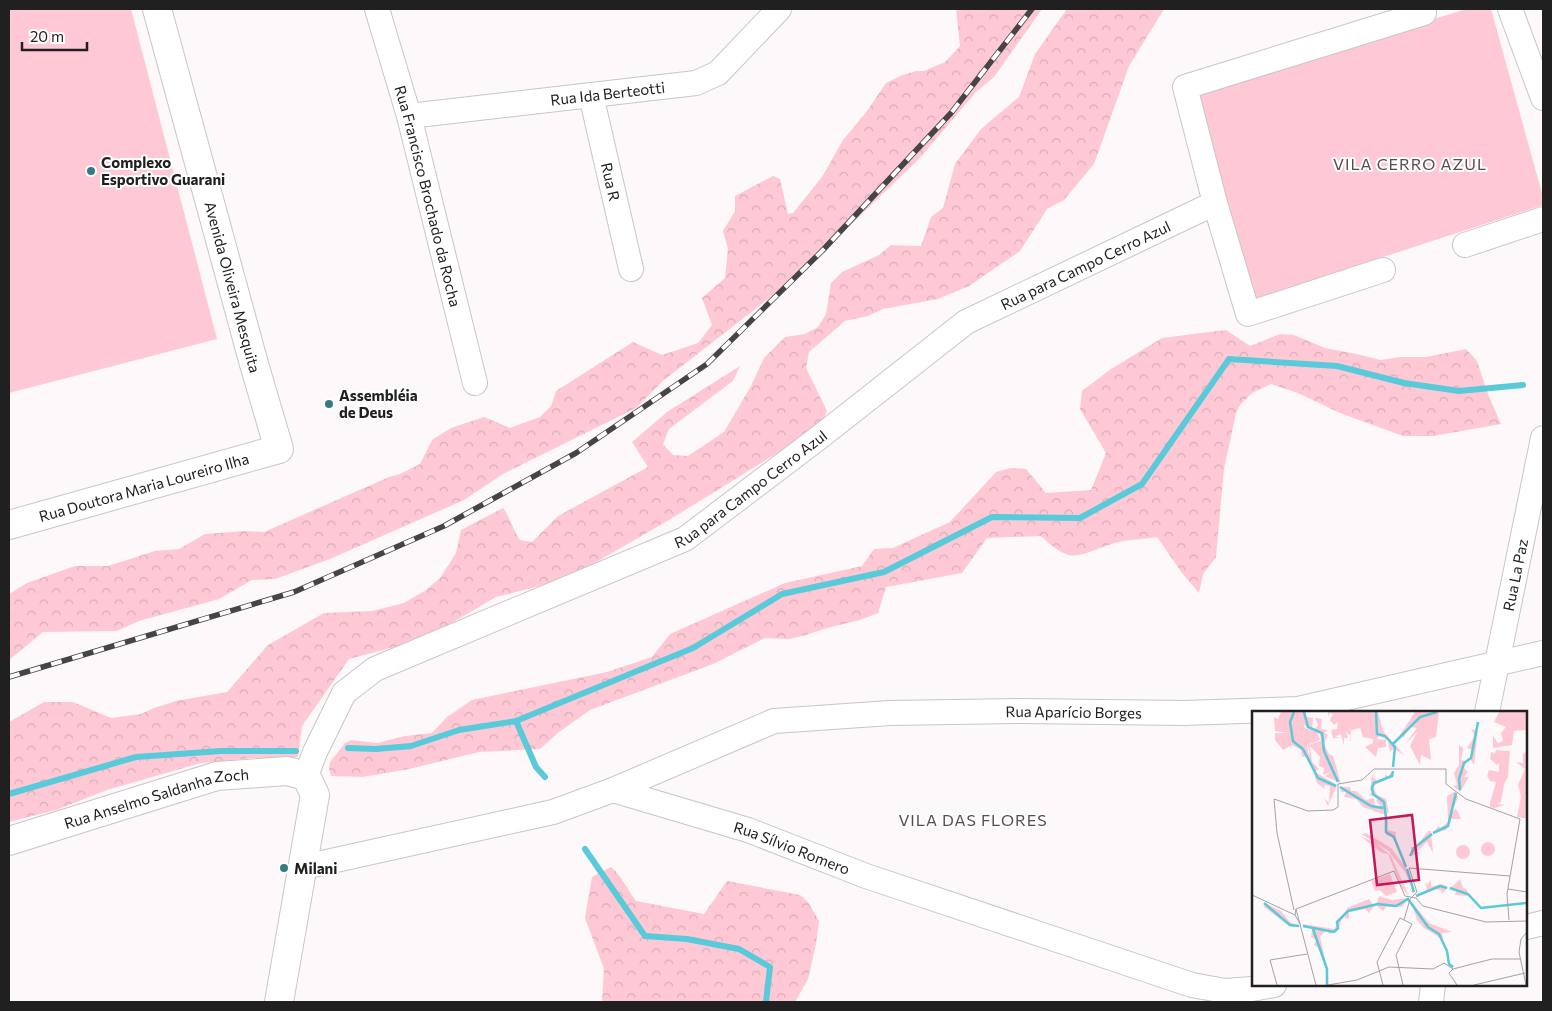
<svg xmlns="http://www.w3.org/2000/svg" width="1552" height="1011" font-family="Commissioner,sans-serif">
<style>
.forest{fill:url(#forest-crowns)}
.pitch{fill:#fec9d5}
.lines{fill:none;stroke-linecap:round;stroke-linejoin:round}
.stream{stroke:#59cad9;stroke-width:6}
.minor-casing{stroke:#cac5c6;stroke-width:26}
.tertiary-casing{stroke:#cac5c6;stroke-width:30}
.minor{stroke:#fff;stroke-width:24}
.tertiary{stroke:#fff;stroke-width:28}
.rail-casing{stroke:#464444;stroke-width:5.5}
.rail{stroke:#fff;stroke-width:4;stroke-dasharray:11;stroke-linecap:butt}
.poi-dot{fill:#347b84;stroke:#fff;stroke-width:2}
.labels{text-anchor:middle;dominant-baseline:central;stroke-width:4;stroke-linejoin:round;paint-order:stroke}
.street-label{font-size:15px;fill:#212020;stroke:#fff}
.poi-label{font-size:15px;font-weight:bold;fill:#212020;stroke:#fff;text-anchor:start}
.neighbourhood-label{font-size:16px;letter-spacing:1px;fill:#534f4f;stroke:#fff}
.inset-river{fill:none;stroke:#59cad9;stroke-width:2.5}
.inset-road{fill:none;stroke:#a5a2a2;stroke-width:1}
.view{fill:#c2185b;fill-opacity:0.15;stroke:#c2185b;stroke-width:2.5}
.inset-edge{fill:none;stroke:#212020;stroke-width:2.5}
</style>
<defs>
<pattern id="forest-crowns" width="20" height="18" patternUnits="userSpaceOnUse" patternTransform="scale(1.25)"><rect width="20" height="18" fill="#fec9d5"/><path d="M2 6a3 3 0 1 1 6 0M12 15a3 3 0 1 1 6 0" fill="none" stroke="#d9acb7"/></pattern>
</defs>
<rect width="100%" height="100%" fill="#fdf8f9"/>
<g class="forest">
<polygon points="956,9 1042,9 994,77 976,92 918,160 795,278 664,380 636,408 503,474 464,500 330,559 275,579 252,580 219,599 139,621 117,631 43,632 9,660 9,594 27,583 75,566 108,566 155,551 179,549 205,534 244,531 264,532 389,477 400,474 420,464 432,440 451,428 484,417 510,428 540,417 551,406 556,391 633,342 662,355 698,343 712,325 702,298 725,278 728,249 723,231 735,211 735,196 773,176 780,179 788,214 793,213 822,177 843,140 867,111 886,83 900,76 916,71 924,71 945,62 960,46"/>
<path d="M1067,9h97l-35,57 -35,98 -30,36 -17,9 -27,42 -51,35 -31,13 -55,10 -15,7 -23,5 -36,31 -3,16 21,43 -6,15 -152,94 -102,59 -71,18 -72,42 -75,20 -47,67 -4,31 -46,1 -51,5 -94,27 -51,20 -47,12v-100l35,-20h29l38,16 30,-4 13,-6 22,-7 51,-9 41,-47 56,-32 48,-2 32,-8 22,-13 14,-12 16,-25 5,-23 42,-22c8,11 10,22 17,32l12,2 26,-26 90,-49 -16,-25 35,-30 73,-46 -7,15 -64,48 -6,15 10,11 15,1 36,-24 27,-46 13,-28 21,-21 20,-3 13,-7 8,-13 5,-31 11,-11 37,-17 12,-10 30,1 10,-29 12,-9 12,-44 26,-35 38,-32 16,-43z"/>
<path d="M1226,330l24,16 30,-12 14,1 31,13 32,6 23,6 21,-3h25l40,-8 11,12 12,36 12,27 -68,12h-30l-63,-23 -42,-20 -27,-9 -19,9 -12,12 -4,8 -12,56 -8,88 -13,17 -4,19 -17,-20 -25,-36c-12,2 -26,2 -38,5 -39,10 -44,27 -78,-6l-54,2 -25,35 -76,14 -8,26 -18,7 -33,8 -21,7 -17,4 -24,-1 -52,26 -123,46 -31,22 -19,17 -61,3 -70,17 -46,8 -32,-1 -2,-7 1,-7 15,-19 6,-3 26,3 28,-7 27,-3 15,-16 25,-17 135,-28 45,-15 18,-23 115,-51 77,-17 12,-17 19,-1 57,-26 46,-50 15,-4 15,1 20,24 45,-3 15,-37 -26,-44 2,-18 29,-22 51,-31z"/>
<path d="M611,867c11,9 16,22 25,34l68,13 23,-33 73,14 8,7 11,19 -3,23 -8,35 -13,23h-193l2,-33 -19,-51 7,-41z"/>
</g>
<g class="pitch">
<polygon points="9,9 131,9 217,339 9,393"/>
<polygon points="1466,9 1491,9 1543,197 1543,205 1254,299 1198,93"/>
</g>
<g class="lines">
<g class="stream">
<polyline points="516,721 536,767 545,777"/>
<polyline points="348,748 376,749 411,746 459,730 516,721 693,648 782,594 884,572 992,517 1080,518 1142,484 1229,359 1337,366 1404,383 1459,391 1523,385"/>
<polyline points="9,794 136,757 221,751 296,751"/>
<polyline points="585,849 645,936 687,939 739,949 770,967 766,1002"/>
</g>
<defs>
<g id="minor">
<path id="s1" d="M377,9l32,107 66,267"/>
<polyline points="1510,9 1543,98"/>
<path id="s2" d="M591,95l40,174"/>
<path id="s3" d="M409,116l287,-33 22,-10 61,-64"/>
<polyline points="1465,245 1543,219"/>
<polyline points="1383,270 1248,314 1215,203 1185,87 1424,13"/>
<path id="s4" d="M1487,712l56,-274"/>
<path id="s5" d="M306,776l9,-24 29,-59 31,-24 310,-130 136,-103 145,-114 249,-119"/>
<path id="s6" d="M613,790l135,40 118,46 326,109 33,6 27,-2 22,-4"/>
<path id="s7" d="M304,867l249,-55 60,-22 161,-69 116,-8 132,-2 162,2 114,-4 245,-56"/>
<polyline points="1526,927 1543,923"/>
<polyline points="1431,1002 1433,985"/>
</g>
<g id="tertiary">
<path id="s8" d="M9,525l270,-76 -25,-85 -97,-355"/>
<path id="s9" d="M9,841l208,-65 70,-5 19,5 9,19 -36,207"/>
</g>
</defs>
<use href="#minor" class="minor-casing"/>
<use href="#tertiary" class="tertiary-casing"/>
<use href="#minor" class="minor"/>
<use href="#tertiary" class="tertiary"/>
<defs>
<polyline id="rail" points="9,677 294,592 444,526 576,453 707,364 822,251 951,113 1032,9"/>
</defs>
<use href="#rail" class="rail-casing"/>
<use href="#rail" class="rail"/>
</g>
<g class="poi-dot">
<circle cx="91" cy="171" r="5"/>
<circle cx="329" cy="404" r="5"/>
<circle cx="284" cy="868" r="5"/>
</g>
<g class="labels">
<g class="street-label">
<text stroke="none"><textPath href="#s3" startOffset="200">Rua Ida Berteotti</textPath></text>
<text stroke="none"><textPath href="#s2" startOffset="89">Rua R</textPath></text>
<text stroke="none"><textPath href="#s1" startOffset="194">Rua Francisco Brochado da Rocha</textPath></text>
<text stroke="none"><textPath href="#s5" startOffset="954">Rua para Campo Cerro Azul</textPath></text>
<text transform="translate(233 287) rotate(75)">Avenida Oliveira Mesquita</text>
<text stroke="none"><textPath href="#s8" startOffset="140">Rua Doutora Maria Loureiro Ilha</textPath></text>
<text stroke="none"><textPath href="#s5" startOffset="549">Rua para Campo Cerro Azul</textPath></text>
<text stroke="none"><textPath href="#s4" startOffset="140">Rua La Paz</textPath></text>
<text stroke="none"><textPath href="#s7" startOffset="794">Rua Aparício Borges</textPath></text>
<text stroke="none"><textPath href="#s9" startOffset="154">Rua Anselmo Saldanha Zoch</textPath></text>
<text stroke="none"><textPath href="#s6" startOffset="188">Rua Sílvio Romero</textPath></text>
</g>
<g class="poi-label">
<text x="101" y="162">Complexo<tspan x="101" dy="17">Esportivo Guarani</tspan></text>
<text x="339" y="395">Assembléia<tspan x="339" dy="17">de Deus</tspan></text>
<text x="294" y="868">Milani</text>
</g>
<g class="neighbourhood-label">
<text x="1410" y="163">VILA CERRO AZUL</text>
<text x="973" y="819">VILA DAS FLORES</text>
</g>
</g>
<g transform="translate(1252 711)">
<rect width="275" height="275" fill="#fdf8f9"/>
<path d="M40,1l7,2 6,14 12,4 3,8 -13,5 2,10 -12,-13z" fill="#fec9d5"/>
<path d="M29,1h25v5l7,1 -1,12 -11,-7 -2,-8 -3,7 1,21 13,12 -2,-10 13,-4 -1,-7 -6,-4 4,-5 -3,-7 7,1 -1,10 7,1 -4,3 4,2 -4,9 5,10 4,2 8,27 -16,-7 6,-4 -8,3 1,-7 -5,-2 1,-9 -10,-11 2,16 7,7 -4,3 22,13 -9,21 -4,-8 5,5 1,-17 -6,-1 1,4 -8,-6 -6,-18 -5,-8h-4l-1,-7 -9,-5 -9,5 -8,-10v-7h14l-14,-2 -1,-14 4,2zM76,1h50l5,19 22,25 -11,-8 -4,4 -2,-10h3l-12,-6 -2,3 9,1v7l-8,1 -2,9 -11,-10 8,-4v-4l-10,-2 -3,-9 -9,2 -1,15v-10l-4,-3 2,6h-4v8l-3,-12 -6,2 4,2h-6l-2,-8 6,-1 1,-7 -4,3 -4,-5 3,-6 -3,-1 -2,3zM163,1h24l-3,25 -7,2 2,21 -10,-5 -1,10 -10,-19 7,-14 -12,12 12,-16 -7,-1 -6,10 -6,1zM247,1h28v18l-13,1 -2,14 -19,3v-12l5,7 5,-2 -2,-8 5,-6 -12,-5zM219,18l7,2 -4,34 -4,-6 2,-9 -5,-2 8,-12zM207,34l4,3 -2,12 6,1 -3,7 4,4 -4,5h5l-9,15 -7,-6 4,-1 -3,-12 5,-8zM244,39l14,1 -2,26 -4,7 -3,18 -4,2 8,1 -11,3 -4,-1v-4l6,-21 -6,-1 -3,-5 2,-6 10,2v-9l-2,2 -7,-6 1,-7 4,1zM275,40v29l-5,20 -4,-15 7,-16 -9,-7 7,1v-9zM124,61l-3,5 4,4 8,-3v-4l3,3 3,-5 2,4 -20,10 4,9 9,4 3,13 -3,3 -23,-8 -7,-8 -12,-2 2,-5h-6l3,-5h7l1,4h5l10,9 8,-2 1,8h5l-4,-6 4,-2 -11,-3 5,-4 -4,-1 2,-14zM204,80l2,7 -7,15 5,-5 5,11h-10l-5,11 -12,3 4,-7 3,2 7,-6 -1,-26zM136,109l-1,10 9,2 -1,9 13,26 -16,-30 -6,-2 -1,-13zM176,120h3l2,22 -6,-11 -10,10 4,1 -10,3v-9h5zM114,122l25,15 16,21 7,24 -3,-1 2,-2 -8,-18 -16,-20 3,1 -31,-19zM108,125l16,7 15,13 18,40 -7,-8 -14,-34 -6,-1zM208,168l3,9 4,1 1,7 -13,-1 1,-4 -6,-2zM179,169v7l10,-3 7,3 -6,7 -1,-4 -8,-1 -17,7 11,-6 -2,-9 2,4zM127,185l13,4 17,-2 -7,9h-16l-3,4 -7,-6zM117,188l5,7 -5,7 -4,-4 -16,3v6l-4,1 2,-11zM159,190l18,22 23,9 -10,1 1,7 -20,-13 -6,-7zM13,192l16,8 9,11 10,5 -11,-1 -25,-19zM90,207l-4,13 -8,3 -4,-3 -6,5 5,23h-2l-3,-10 -6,-4 2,-5 -5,-3 1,-8 -10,-5 33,5 3,-10z" fill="#fec9d5"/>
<path d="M272,71h3v36h-4l-6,-1z" fill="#fec9d5"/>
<path d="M229 138a7 7 0 1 1 14 0a7 7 0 1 1-14 0ZM204 141a7 7 0 1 1 14 0a7 7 0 1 1-14 0ZM138,163l7,18 -11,4 -6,-6 -5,1 -4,-10z" fill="#fec9d5"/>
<path class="inset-river" d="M42,1l-4,10 3,19 10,8 15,29 18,8M52,1l4,15 14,6 2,18 14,31M124,1l1,22 8,2 10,11 -2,20M141,33l27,-27 17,-5M88,76l31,19 12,2M208,79l-1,-11 5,-16 7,-5 7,-36M134,107l-2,-16 -11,-8 -1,-6 2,-5 18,-7 1,-5M134,108v13l8,5 12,30M181,122l15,-7 8,-33M158,145l4,-8 18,-14M155,158l7,23M198,177l18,6 13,14 46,-5M164,185l24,-10 7,2M12,192l26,22 9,1M51,215l31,6 4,-4 -1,-6 11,-11 30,-7 18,2 12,-7 20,28 11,7 8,17 2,13 4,3M61,218l14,40v16"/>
<path class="inset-road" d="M256,178l19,3M0,184l43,20M44,198l98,-38 11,25 11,2 7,8 63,16 41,-1M42,199l-17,-77 -3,-34 34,12 25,-1 5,-3v-23l24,-4 12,-11h72v15l20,15 54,20 -13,75 2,26M152,209l6,-21 7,-7 -8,-24 101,8M48,213l-5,-9 1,-6 20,76M25,274l-7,-25 37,-6M76,274l29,-5 32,-13 44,2 11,-6 9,6M131,274l-6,-23 23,-44 4,2M151,274l-7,-30 16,-31 -8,-4M205,274l-8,-12 4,-4 39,-10h29M222,274l51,-12M274,274l-7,-33 2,-13 6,-7"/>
<path class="view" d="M160,104l7,65 -42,5 -7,-65z"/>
<rect width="275" height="275" class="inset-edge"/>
</g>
<rect width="1552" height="1011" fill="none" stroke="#212020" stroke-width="20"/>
<path d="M22 42v8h65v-8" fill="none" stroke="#212020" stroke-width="2.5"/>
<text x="30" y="42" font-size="15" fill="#212020" stroke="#ffffff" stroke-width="4" paint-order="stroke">20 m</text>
</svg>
